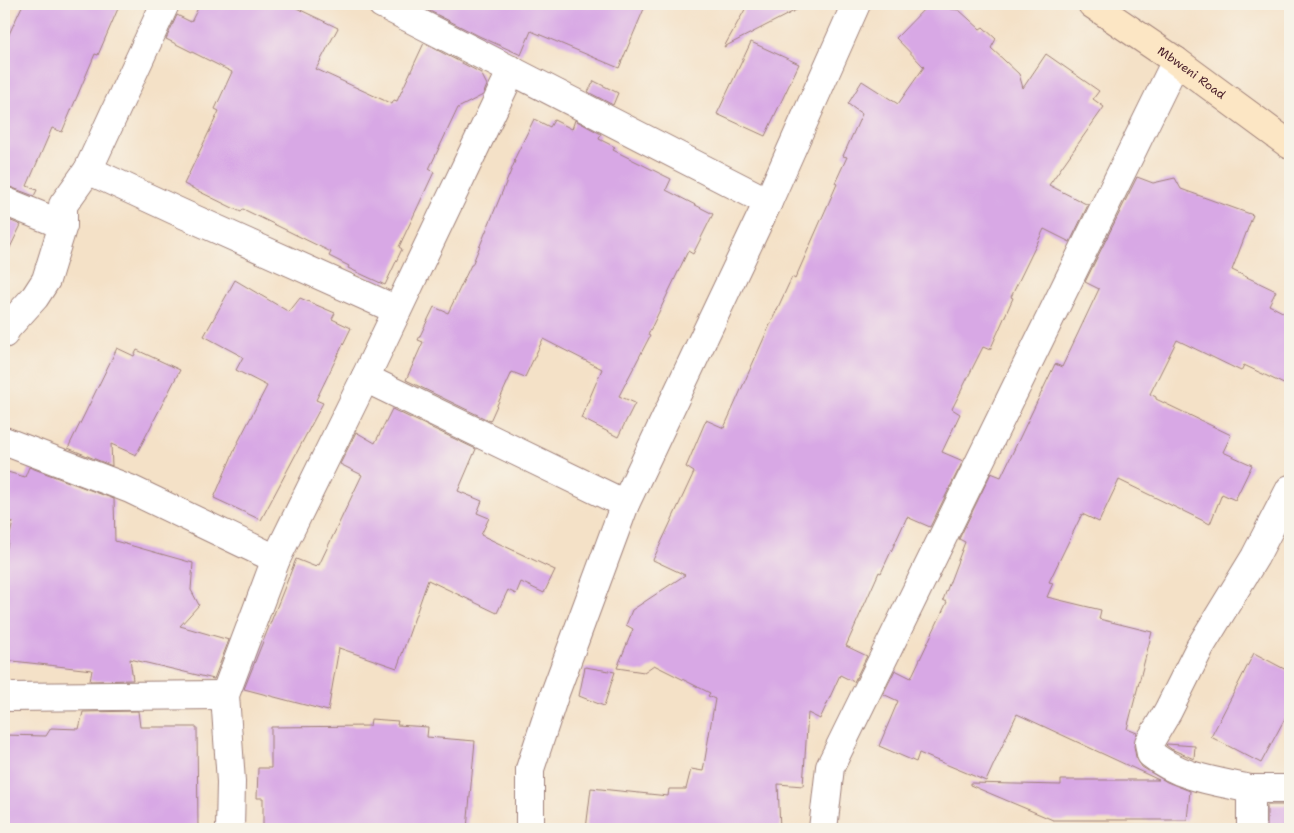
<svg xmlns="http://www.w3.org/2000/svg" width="1294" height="833" font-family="'Shantell Sans',sans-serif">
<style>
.building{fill:#d8a8e5}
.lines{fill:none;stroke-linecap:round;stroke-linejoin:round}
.street-casing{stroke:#9f8079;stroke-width:30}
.secondary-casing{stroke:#9f8079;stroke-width:30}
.street{stroke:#fff;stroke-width:28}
.secondary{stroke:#fce6c4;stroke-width:28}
.labels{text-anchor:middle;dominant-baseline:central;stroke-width:4;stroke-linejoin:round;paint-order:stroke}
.street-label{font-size:12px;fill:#4a1f2b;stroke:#f7f3e8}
</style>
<rect width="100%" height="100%" fill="#f7f3e8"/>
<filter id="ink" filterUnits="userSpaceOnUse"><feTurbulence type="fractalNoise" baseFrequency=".02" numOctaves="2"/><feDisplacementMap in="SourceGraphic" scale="10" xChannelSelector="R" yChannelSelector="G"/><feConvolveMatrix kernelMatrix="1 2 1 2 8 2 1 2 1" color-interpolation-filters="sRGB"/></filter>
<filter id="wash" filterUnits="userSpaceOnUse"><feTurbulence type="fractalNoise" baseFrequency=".0096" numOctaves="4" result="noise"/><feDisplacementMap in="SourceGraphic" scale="20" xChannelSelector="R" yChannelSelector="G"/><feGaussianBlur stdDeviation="1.12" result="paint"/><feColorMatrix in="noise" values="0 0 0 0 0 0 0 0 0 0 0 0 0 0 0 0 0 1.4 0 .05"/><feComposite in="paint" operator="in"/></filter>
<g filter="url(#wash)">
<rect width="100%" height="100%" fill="#f4e1c7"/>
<g id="blocks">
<g class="building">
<polygon points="23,4 120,4 98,55 95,54 62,132 52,128 27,186 37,190 34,196 10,187 4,186 4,45"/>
<polygon points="200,4 288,4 338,28 316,69 392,104 394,100 397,101 424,43 481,73 487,85 483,95 458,108 429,169 434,172 399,247 402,249 385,285 348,268 349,266 329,256 331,252 243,209 241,212 184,184 219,111 215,109 232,72 166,39 177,15 191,22"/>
<polygon points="416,4 646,4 619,68 531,31 521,55 479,36"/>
<polygon points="748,4 808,4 724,47"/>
<polygon points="929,4 946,4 951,9 959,10 980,29 983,27 996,39 991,48 1019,74 1023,88 1046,54 1099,91 1093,99 1104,107 1049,185 1088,205 1070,242 1044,229 1011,297 1013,298 990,350 983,347 952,409 960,414 942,452 963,461 930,527 907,517 881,573 879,572 846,646 867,656 854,682 840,675 820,719 808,713 803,786 778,784 780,829 586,829 591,788 668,796 669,789 686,789 691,769 703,771 715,699 708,696 710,693 654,665 644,672 617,668 633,629 626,625 632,610 685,575 653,560 694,472 686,467 706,420 724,428 768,329 792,277 795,279 837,184 835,183 847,157 843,156 862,114 848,104 862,81 898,104 924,67 896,38"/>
<polygon points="751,42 799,64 765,136 717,114"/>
<polygon points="594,81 618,93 613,105 588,92"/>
<polygon points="534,119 550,127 554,120 572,129 575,120 601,134 599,139 615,147 613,150 671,179 666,190 713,214 693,254 688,251 648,335 650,336 619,396 635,403 618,437 581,418 602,369 543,339 525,377 512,372 490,421 406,380 423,342 418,340 434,307 448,313 471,265 472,265 515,161 514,160"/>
<polygon points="1137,177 1153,183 1175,178 1181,189 1253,215 1232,270 1276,291 1269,305 1290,316 1290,387 1244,365 1241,371 1177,340 1150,394 1156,397 1156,399 1231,435 1223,452 1252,465 1235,500 1222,494 1210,524 1119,480 1099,522 1082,514 1049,582 1053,583 1047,597 1101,610 1099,619 1152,632 1127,729 1137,733 1134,746 1136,757 1142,767 1167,782 1190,791 1187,820 1053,820 970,785 970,783 1061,785 1061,780 1159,780 1017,714 986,781 919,753 916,762 879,746 898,701 883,694 895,670 911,678 947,602 943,600 965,542 959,539 991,473 1001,477 1055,364 1062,367 1099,289 1085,282"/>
<polygon points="4,218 21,225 4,260"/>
<polygon points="235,280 289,312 300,298 335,313 332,319 351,328 316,400 323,403 261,520 214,498 237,444 267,386 236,370 243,357 204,336"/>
<polygon points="117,348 134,356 137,350 180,370 136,455 111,444 112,466 68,448"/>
<polygon points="392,409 476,449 458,491 482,501 477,513 489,518 481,535 555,570 544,593 521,582 516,594 508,590 497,613 428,580 397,668 339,648 328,711 244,689 296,559 316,567 317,564 319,565 362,475 340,464 356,432 375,443"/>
<polygon points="29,467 114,499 115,541 193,563 191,590 199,605 180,626 229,640 214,679 130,659 133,680 90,681 92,670 4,660 4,559 13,522 4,521 4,471 25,477"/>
<polygon points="1254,653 1290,672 1290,709 1261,763 1211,737"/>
<polygon points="585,667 615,672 604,706 579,696"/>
<polygon points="138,711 140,727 197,727 198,829 27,829 4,825 4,735 46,736 51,728 79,729 83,712"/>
<polygon points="371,719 398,721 397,725 428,727 427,737 475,741 467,829 263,829 263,798 257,798 258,768 271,768 271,727 370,726"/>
<polygon points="1167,744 1195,746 1194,759 1171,749 1166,745"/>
<polygon points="1267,805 1289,805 1290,808 1290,829 1267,829"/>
</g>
</g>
</g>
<g filter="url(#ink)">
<use href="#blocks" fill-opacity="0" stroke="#9f8079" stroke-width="1"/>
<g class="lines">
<defs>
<g id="street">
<polyline points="382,4 768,202"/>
<polyline points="88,170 183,214 397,310"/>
<polyline points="4,201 63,225"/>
<polyline points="4,334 6,329 35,297 46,280 63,225 63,205 88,170 165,4"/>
<polyline points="365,378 625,504"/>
<polyline points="4,441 130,489 276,559"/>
<polyline points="4,697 225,695"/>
<path d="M1251,789c-36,-8 -70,-11 -100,-35l-2,-11 19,-32 32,-64 55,-90 35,-68"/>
<polyline points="230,829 231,782 225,695 276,559 365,378 512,70"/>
<polyline points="530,829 530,769 555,693 625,504 768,202 856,4"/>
<polyline points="823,829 830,767 1176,61"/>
<polyline points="1251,829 1251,789 1290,789"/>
</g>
<g id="secondary">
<path id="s1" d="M1092,4l84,57 114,84"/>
</g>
</defs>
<use href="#street" class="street-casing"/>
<use href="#secondary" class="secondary-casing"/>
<use href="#street" class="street"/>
<use href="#secondary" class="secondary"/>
</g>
</g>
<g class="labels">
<g class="street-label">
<text stroke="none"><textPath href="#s1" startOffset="121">Mbweni Road</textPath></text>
</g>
</g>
<rect width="1294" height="833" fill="none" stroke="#f7f3e8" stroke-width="20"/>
</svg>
